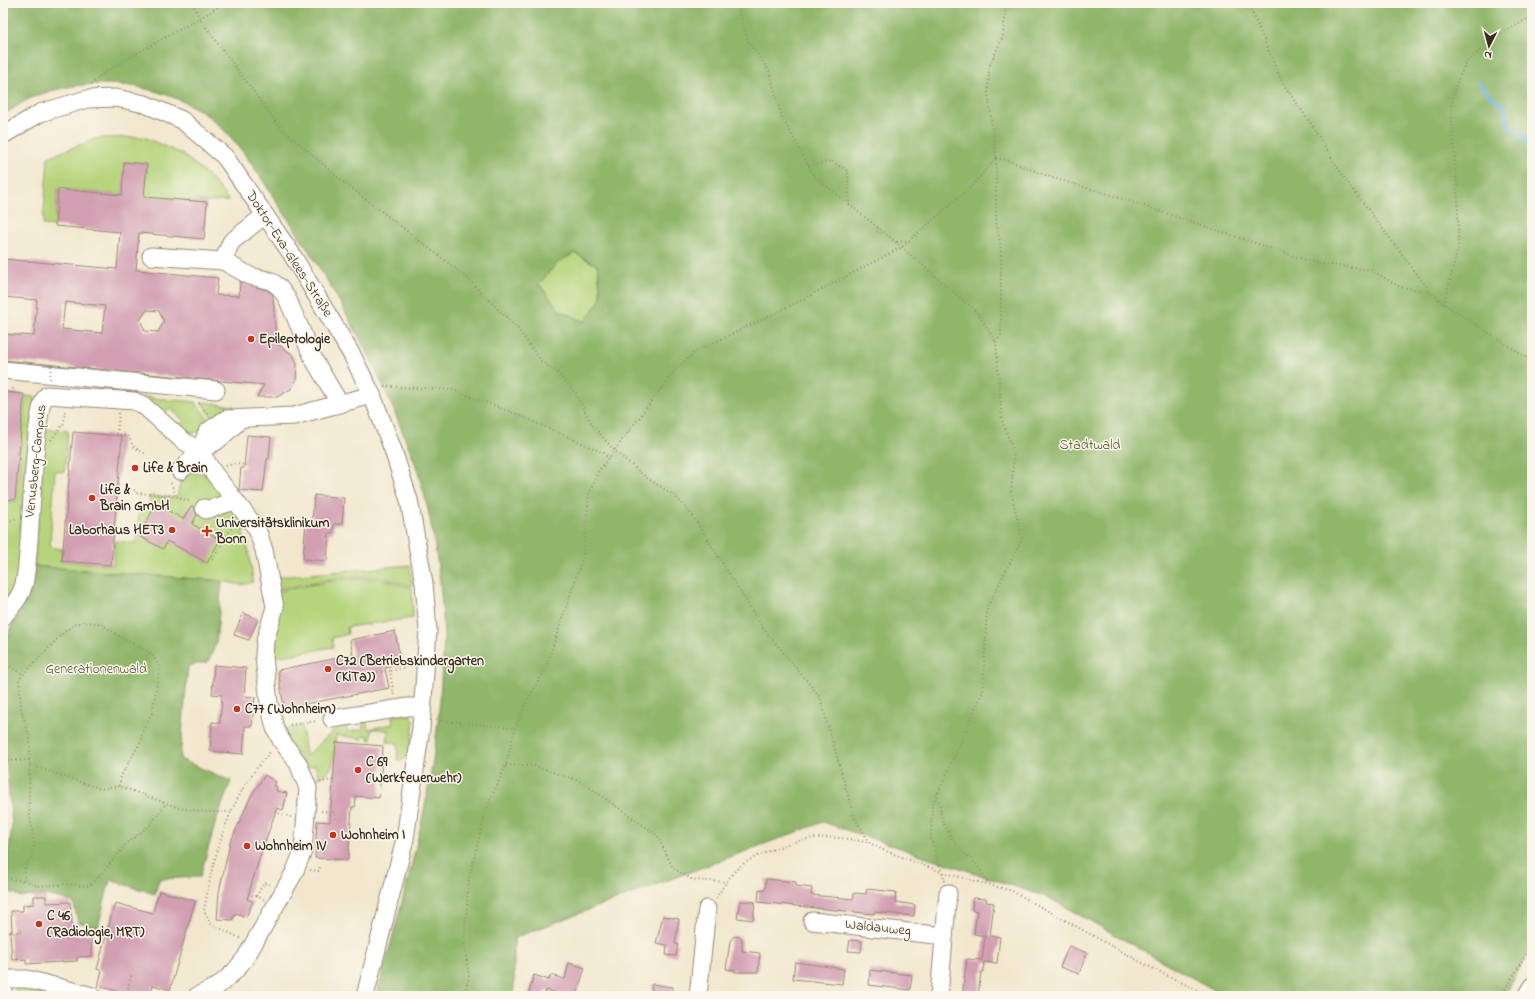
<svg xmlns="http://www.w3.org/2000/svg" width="1535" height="999" font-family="'Indie Flower',sans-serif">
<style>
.green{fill:#b6d47b;stroke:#787f4c}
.forest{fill:#90b66b;stroke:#667044;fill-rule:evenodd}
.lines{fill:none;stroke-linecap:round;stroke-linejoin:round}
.stream{stroke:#6bb3e3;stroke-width:3.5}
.building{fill:#d29fb2;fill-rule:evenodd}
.minor-casing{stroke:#968876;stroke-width:19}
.path{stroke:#968876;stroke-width:2;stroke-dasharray:1 3;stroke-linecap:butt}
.minor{stroke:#fff;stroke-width:17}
.path-bridge{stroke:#968876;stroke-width:2;stroke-dasharray:1 3;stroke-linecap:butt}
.poi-dot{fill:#c8321e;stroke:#fbf7ec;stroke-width:1.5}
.labels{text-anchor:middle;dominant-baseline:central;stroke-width:3;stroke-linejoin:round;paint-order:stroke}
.street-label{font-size:14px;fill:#3b2a1e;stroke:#fbf7ec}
.poi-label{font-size:14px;font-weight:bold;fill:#3b2a1e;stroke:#fbf7ec;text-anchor:start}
.park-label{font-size:14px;fill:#5a5435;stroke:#fbf7ec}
</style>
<rect width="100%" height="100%" fill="#fbf7ec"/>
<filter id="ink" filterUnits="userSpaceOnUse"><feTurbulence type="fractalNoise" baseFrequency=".025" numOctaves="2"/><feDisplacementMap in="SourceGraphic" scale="8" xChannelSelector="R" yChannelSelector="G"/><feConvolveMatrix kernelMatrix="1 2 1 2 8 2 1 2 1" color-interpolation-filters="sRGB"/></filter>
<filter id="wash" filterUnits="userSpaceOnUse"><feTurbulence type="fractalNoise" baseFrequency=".012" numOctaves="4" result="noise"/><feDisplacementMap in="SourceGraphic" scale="16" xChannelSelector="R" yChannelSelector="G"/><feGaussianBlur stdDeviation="0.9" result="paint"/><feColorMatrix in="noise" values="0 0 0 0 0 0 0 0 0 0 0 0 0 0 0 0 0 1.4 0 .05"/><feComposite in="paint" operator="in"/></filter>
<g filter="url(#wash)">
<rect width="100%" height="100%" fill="#f2e7cd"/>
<g class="green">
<polygon points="144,137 182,154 210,177 229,201 207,202 144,197 147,164 125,162 122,195 58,189 55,226 43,225 48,157 98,138"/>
<polygon points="574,253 598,266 601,298 585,322 559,310 539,284 558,262"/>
<polygon points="25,396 35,397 25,517 17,580 10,596 3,596 3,501 16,502"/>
<path d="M143,397l52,5 17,22c-11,8 -22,13 -34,3l6,-6 -14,-13 -6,6z"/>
<polygon points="201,402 234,406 234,412 214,420"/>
<path d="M45,429l23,2 -4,41 -9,-1 -5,73 4,4 8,1 -1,12 52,4 2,-24 21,2 4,-38 9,1 1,-10 27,2c4,-22 6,-30 31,-23l43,54 -9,2 7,21 4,30 -12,3 -19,-4 -188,-15z"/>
<polygon points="410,565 412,586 380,577 342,577 278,589 277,577"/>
<polygon points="342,579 380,579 412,588 413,618 347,627 348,634 332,638 333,647 270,658 278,591"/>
<path d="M392,715h18l4,5 -4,34 -7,6h-6l1,-17 -11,-1 1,-12 -16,-1 -1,11 -3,-1 -1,-4h-4v4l-27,-4c-2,20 1,42 -25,45l8,-3 -4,-12 -9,3 -24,-38 20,-4 4,30 35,-32 5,1 2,7 15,-3 -1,-9h4l2,9 25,-5z"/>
<polygon points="18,987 35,989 47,996 15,996 16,988"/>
</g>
<g class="forest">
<path d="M3,3h1529v942l-27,51h-280l-176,-98 -226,-76 -309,116v58h-138c29,-103 60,-208 65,-315 1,-16 3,-32 3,-47 -3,-55 -10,-110 -26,-162 -5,-17 -13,-33 -19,-49 -31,-77 -73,-148 -119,-216 -24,-36 -48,-80 -88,-101 -49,-26 -107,-29 -159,-9 -10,4 -20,12 -30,18zM575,253l23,13 3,32 -16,24 -26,-12 -20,-26 19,-22z"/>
<polygon points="34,566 222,581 216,644 208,662 188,666 180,759 231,781 216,821 200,877 159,879 155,894 110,880 98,927 78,922 73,902 47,895 21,897 9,891 8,854 12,826 3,727 3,646 8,640 10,629 29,596"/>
</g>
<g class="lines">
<polyline class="stream" points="1478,82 1495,100 1505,107 1508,127 1521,133 1532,152"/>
</g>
<g id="blocks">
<g class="building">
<path d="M124,162l23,2 -3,33 63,5 -3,37 -65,-6 -3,37 82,8 -2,17 23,1 1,-14 27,8 5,4 1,2 3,47 17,12 4,9 -1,17 -5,8 -14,8h-20l7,-12 -261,-25v-26l31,2 3,-36 -34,-3v-38l114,10 3,-37 -65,-6 3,-37 64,6zM65,302l40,4 -3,27 -40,-4zM147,310l12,1 5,11 -6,10 -13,-1 -5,-11z"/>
<polygon points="3,392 24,394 15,500 3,499"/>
<polygon points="73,432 122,436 111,565 62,561"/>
<polygon points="247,435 271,437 269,459 267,459 263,492 239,490 241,468 244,468"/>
<polygon points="314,495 344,498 342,524 334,524 333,533 329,533 327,561 303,559 306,522 312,523"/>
<polygon points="156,504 183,519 191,506 194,507 197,515 192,524 220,540 207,563 167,541 163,549 139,536"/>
<polygon points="243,613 258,619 249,640 234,635"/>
<polygon points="395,631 401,665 385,668 389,688 284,708 278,670 353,655 350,640"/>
<polygon points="214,665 246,668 244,696 255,697 252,726 245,726 243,754 210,751 212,722 220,723 222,695 212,694"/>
<polygon points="336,742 383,746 379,798 356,796 355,807 352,807 348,860 315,858 317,821 330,822"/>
<polygon points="265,775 276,782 274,785 277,787 276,791 287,793 283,810 277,808 260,856 247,899 253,902 246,917 236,913 232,920 217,919 219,892 230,843 251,796"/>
<polygon points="766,879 796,882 796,886 812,888 811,895 853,899 854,893 866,894 867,889 896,892 895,902 915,905 914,916 874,912 874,914 758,902 759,889 765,890"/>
<polygon points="159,891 195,901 170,990 153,985 150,996 136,996 98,986 102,971 97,969 115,903 153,913"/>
<polygon points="34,896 46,896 46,903 70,902 73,935 91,934 92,956 77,957 77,961 26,964 26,959 12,960 10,932 12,932 11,911 23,911 23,905 34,904"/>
<polygon points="973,898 987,899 986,902 994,903 990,936 1000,937 997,963 984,962 983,972 981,972 978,996 962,996 967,959 982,960 985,936 974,934 977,911 972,910"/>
<polygon points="740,901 755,902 753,920 737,918"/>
<polygon points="663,916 679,919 675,944 678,944 676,956 666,955 667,945 656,943"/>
<polygon points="734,936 740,937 742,940 742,951 760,953 758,972 735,972 735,970 726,969 730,941"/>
<polygon points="850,940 862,941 861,952 848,951"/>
<polygon points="1069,946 1087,953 1079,974 1060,967"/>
<polygon points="795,962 844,969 842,984 793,979"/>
<polygon points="569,963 585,968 576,996 567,996 546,990 544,996 528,996 534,975 549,980 551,975 565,979"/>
<polygon points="870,970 912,975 910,990 869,985"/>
<polygon points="652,984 673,987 672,996 651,996"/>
</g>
</g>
</g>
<g filter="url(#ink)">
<use href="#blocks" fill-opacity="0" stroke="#968876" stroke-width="1"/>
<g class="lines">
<defs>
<g id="minor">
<polyline points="3,135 40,113 87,99 116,98 145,104 182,120 225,157 291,253 352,355 372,395 393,450 409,500 424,583 428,630 421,728 405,839 365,996"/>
<polyline points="265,215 231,242 223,261 250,276 271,281 279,287 287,298 314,360 340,404"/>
<polyline points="151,256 223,261"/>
<polyline points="3,370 216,390"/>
<polyline points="200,451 207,432 226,419 294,416 372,395"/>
<polyline points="180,471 200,451 217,441 236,424"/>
<polyline points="204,508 206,510 235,501"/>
<path d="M3,617c9,-11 18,-20 21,-33 8,-29 8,-178 23,-189l87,6 9,4 39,35 18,11 13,21 44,57 7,21 11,57 -10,34 -1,16 5,46 6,25 6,12 17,23 10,25 -5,63 -9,22 -48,84 -11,14 -17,15 -21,10"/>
<polyline points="332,719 408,707 422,707"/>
<polyline points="812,921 944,936"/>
<polyline points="3,979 27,979 92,996"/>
<polyline points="3,991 3,996"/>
<polyline points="698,996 707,909"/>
<polyline points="939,996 948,893"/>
<polyline points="1526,996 1532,986"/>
</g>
</defs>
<use href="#minor" class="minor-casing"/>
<g class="path">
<polyline points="192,3 200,19 278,125 341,180 465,276 517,328 541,361 557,372 576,394 592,425 615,451 647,478 674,495 693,516 763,628 820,697 854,817 870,843 883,850 942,872 1012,891 1148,966 1209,996"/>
<polyline points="737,3 748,41 769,71 782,117 814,176 897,243 977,312 996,342"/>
<polyline points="1241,3 1252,12 1282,82 1309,121 1342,175 1430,291"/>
<path d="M91,85c10,-11 22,-18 35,-25 32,-20 66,-36 98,-57"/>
<polyline points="996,158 1007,160 1050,177 1108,194 1315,263 1371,270 1400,287 1431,292 1444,304 1532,361"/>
<polyline points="809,166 831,161 848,171 849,205"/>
<polyline points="878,228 876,231 879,233 883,232"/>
<polyline points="897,242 908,240"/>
<polyline points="1444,304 1458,248 1458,200 1451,107 1456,84 1467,61 1501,34 1532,16"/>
<polyline points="384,386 453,390 514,413 604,453 608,458"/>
<polyline points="12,393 13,385"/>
<polyline points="199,403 208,414"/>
<polyline points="119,413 117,434 129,437 133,446 147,455"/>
<polyline points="51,440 64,423 65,410"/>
<polyline points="226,466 234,464 248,465"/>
<polyline points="171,483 176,496"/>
<polyline points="134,490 137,493 176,496 191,502"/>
<polyline points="3,522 7,522 17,518"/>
<path d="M269,522c13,-5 25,-3 36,4"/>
<polyline points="212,560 234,524"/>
<polyline points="3,663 23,674"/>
<polyline points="391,671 412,666"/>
<polyline points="377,672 390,671 394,696"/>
<polyline points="436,720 515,728"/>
<polyline points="290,725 317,721"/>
<polyline points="4,761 30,760"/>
<polyline points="30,765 101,789 119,786 179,808 204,812 230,812"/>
<polyline points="506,765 535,766 582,782 657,835 673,868 693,880 727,882"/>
<polyline points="320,782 333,780"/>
<polyline points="119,786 121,776 140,743 143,730 152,713 160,668 153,656 146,650 123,639 100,623 82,622 75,624 63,633 19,679 21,709 30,738 29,808 34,844 31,857 25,866 24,879 33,885 41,886 65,884 86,886 91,884 104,871 127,843 149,826 166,804"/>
<polyline points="937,793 943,823 956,845 977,865 989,884"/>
<polyline points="321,811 335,812 335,822"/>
<polyline points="275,812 291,817"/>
<polyline points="5,819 8,819"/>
<polyline points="310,870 319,871 320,866"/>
<polyline points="6,878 24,881"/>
<polyline points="945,881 931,839 932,807 983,691 987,608 1022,539 1011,492 1014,453 1002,420 996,342 1001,335 1001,246 996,222 996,158 988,92 989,67 1003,36 1006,3"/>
<polyline points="248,894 264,899"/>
<polyline points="256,896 264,883 271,885"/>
<path d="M716,898c6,-9 12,-20 20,-28 8,-8 19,-13 29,-17 40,-18 62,-19 105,-10"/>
<polyline points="10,931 11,933 22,931"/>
<path d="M240,938l-29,-14 -7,-13c10,-59 25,-115 67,-160"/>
<polyline points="126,996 132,973"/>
<polyline points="464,996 469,977 464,942 469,878 486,810 506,765 515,728 528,699 545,670 583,557 589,494 598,472 676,369 695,352 790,306 902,247 974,184 996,158"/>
<polyline points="1501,996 1532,945"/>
</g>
<use href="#minor" class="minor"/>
<polyline class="path-bridge" points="50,379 51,366"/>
</g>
</g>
<g class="poi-dot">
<circle cx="251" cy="339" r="4"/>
<circle cx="135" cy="468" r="4"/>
<circle cx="92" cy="498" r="4"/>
<circle cx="172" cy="530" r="4"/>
<path d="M205 525h4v4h4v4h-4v4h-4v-4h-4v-4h4z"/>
<circle cx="328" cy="669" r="4"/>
<circle cx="237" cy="709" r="4"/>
<circle cx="358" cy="770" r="4"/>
<circle cx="333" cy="835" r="4"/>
<circle cx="247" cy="846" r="4"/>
<circle cx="39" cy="924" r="4"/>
</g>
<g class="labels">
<g class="street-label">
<text transform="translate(289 254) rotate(57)">Doktor-Eva-Glees-Straße</text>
<text transform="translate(36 461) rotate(-84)">Venusberg-Campus</text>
<text transform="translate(878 928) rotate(6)">Waldauweg</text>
</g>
<g class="poi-label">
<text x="259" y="339">Epileptologie</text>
<text x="143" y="468">Life &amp; Brain</text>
<text x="100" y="490">Life &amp;<tspan x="100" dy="16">Brain GmbH</tspan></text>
<text x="216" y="523">Universitätsklinikum<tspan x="216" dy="16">Bonn</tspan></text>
<text x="164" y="530" text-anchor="end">Laborhaus HET3</text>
<text x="336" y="661">C72 (Betriebskindergarten<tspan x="336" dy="16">(KiTa))</tspan></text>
<text x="245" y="709">C77 (Wohnheim)</text>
<text x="366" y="762">C 69<tspan x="366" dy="16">(Werkfeuerwehr)</tspan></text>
<text x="341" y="835">Wohnheim I</text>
<text x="255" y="846">Wohnheim IV</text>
<text x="47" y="916">C 46<tspan x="47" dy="16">(Radiologie, MRT)</tspan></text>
</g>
<g class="park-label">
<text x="1090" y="445">Stadtwald</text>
<text x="96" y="669">Generationenwald</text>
</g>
</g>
<rect width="1535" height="999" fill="none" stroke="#fbf7ec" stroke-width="16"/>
<g transform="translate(1489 46) rotate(186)" stroke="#fbf7ec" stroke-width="3" paint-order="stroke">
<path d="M0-3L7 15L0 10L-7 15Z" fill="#3b2a1e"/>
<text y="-6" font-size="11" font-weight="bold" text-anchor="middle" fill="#3b2a1e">N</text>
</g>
</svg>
